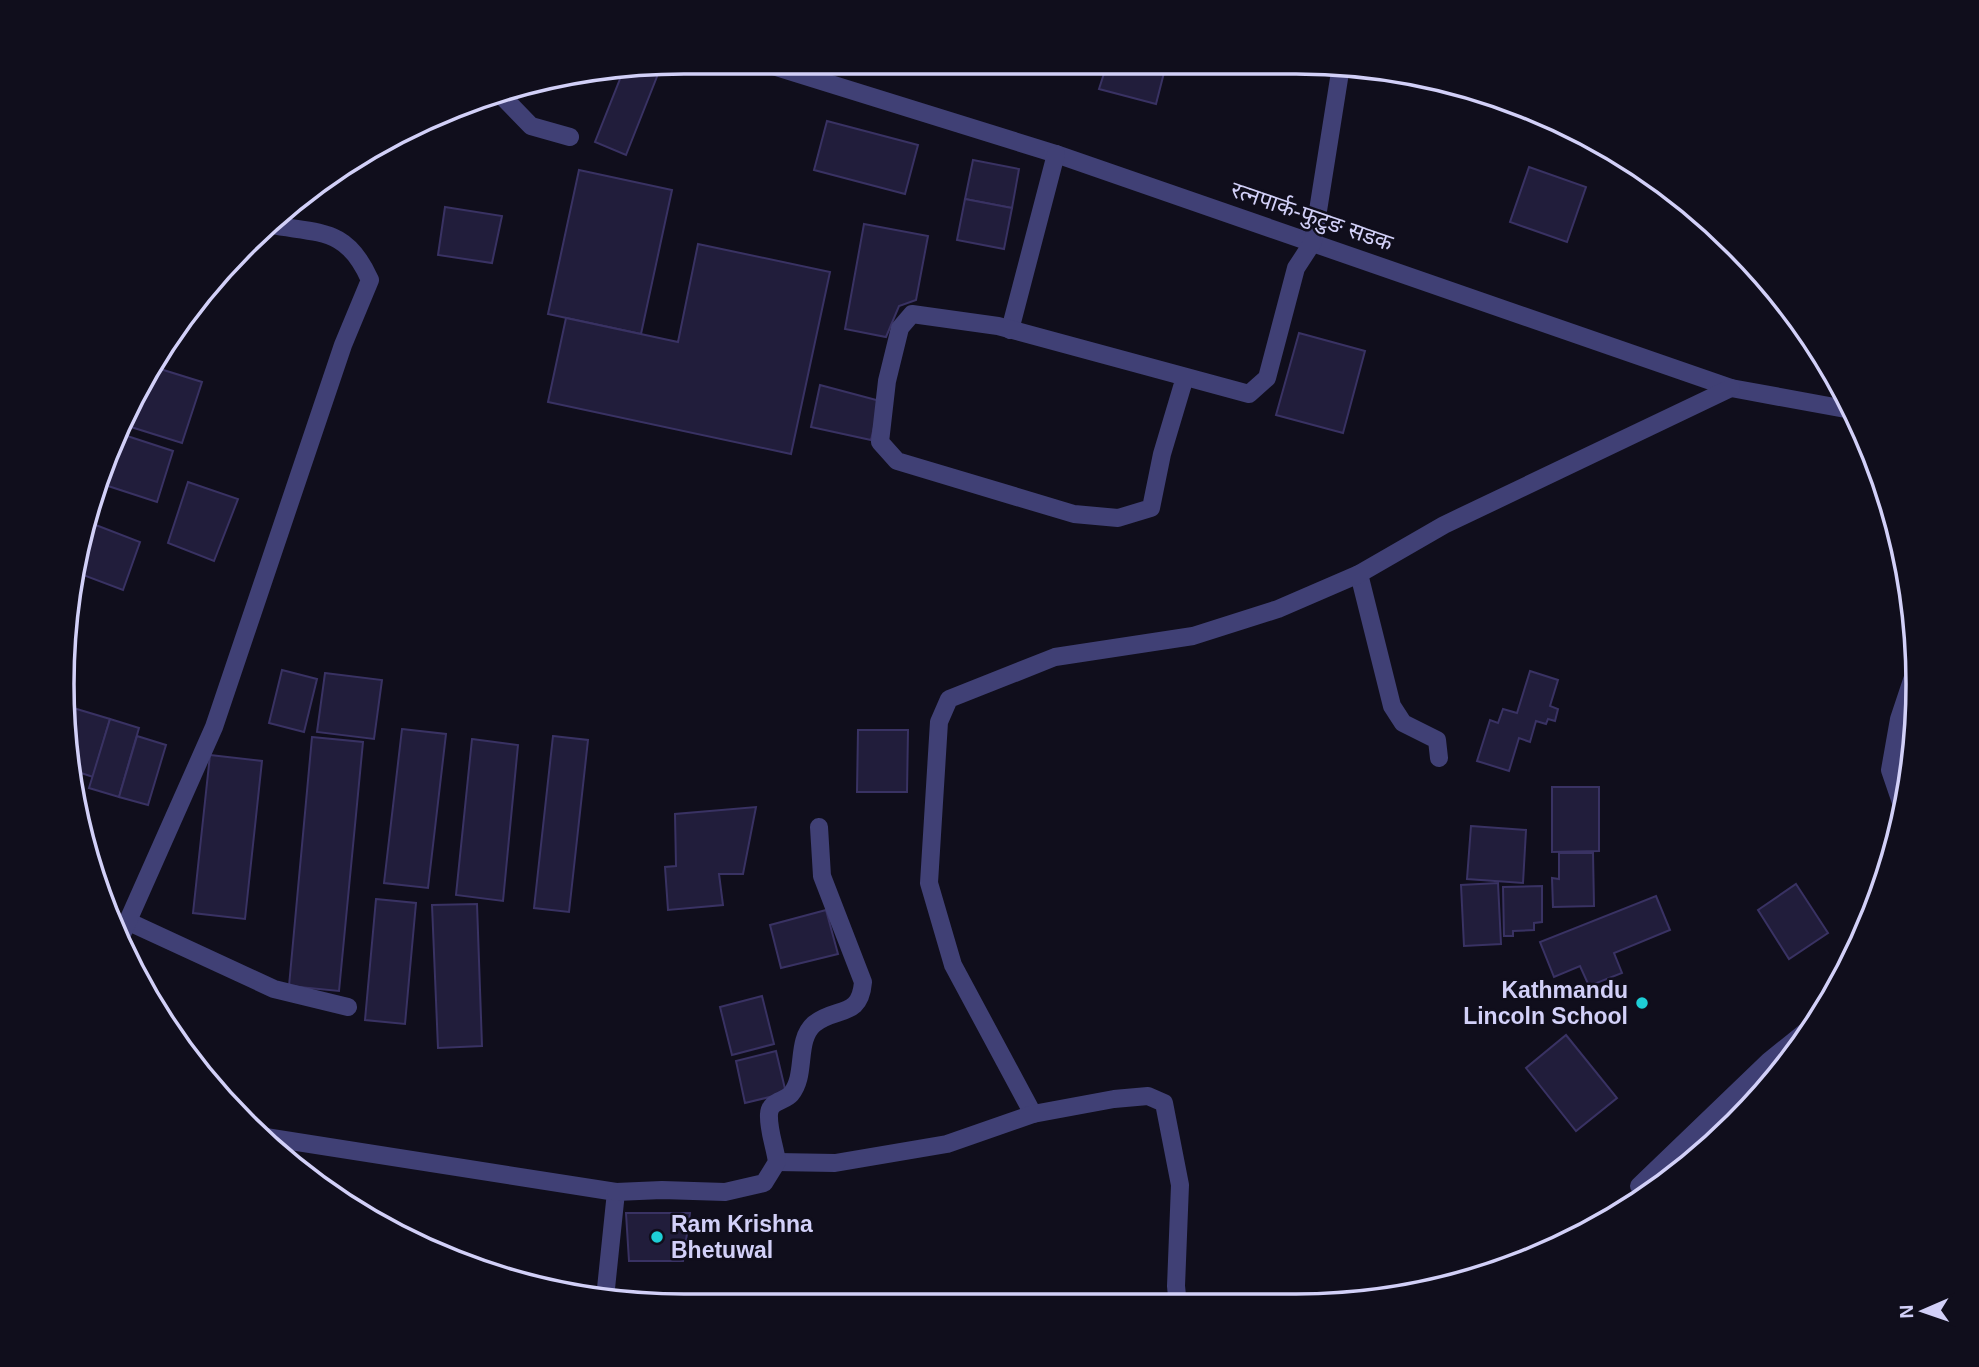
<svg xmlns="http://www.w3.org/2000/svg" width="1979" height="1367" font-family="Helvetica,'Noto Sans Devanagari',sans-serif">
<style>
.building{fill:#211d3b;stroke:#393263;stroke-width:2}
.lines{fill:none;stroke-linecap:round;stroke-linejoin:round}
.minor{stroke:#404075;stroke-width:18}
.poi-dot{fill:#1eced6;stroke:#100e1c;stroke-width:2.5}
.labels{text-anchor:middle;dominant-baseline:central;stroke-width:5;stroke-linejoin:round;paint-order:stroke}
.street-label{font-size:23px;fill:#d2d0f8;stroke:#100e1c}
.poi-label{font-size:23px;font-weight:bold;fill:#d2d0f8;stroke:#100e1c;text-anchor:end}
.rim{fill:none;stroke:#d2d0f8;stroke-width:3.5}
</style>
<rect width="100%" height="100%" fill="#100e1c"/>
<g class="building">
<polygon points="1108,61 1167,61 1156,104 1099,89"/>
<polygon points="662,64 626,155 595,142 624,69"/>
<polygon points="827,121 918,145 905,194 814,170"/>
<polygon points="973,160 1019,169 1012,208 965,199"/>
<polygon points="1529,167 1586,187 1567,242 1510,222"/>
<polygon points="579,170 672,190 641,334 548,314"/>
<polygon points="965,199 1012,208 1004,249 957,240"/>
<polygon points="445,207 502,216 492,263 438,255"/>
<polygon points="864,224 928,236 916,300 899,306 886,337 845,329"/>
<polygon points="698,244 830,272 791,454 548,402 566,318 678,342"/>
<polygon points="1299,333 1365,351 1343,433 1276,415"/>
<polygon points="157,368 202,382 182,443 131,427 142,392"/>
<polygon points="820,385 880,401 871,440 811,427"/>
<polygon points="118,433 173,451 157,502 102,484"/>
<polygon points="188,482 238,499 214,561 168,543"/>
<polygon points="88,522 140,542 123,590 75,572"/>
<polygon points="282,670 317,679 304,732 269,723"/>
<polygon points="1530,671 1558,680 1550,706 1558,709 1555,721 1548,719 1546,724 1536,721 1530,742 1519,738 1509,771 1477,761 1490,720 1498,723 1503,709 1517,713"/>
<polygon points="325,673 382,680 374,739 317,732"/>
<polygon points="70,707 110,719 93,777 72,770"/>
<polygon points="110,719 139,728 119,797 89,788"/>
<polygon points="402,729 446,734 428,888 384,883"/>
<polygon points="858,730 908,730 907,792 857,792"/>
<polygon points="137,736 166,745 148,805 119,797"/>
<polygon points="553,736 588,740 569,912 534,908"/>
<polygon points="312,737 363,742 339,991 289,986"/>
<polygon points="472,739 518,745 503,901 456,895"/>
<polygon points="210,755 262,761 245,919 193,913"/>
<polygon points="1552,787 1599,787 1599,851 1552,852"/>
<polygon points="756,807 743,874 719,874 723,905 668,910 665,867 676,866 675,814"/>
<polygon points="1471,826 1526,830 1523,883 1467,879"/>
<polygon points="1559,853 1593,853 1594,906 1553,907 1552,878 1559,879"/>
<polygon points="1498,883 1501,944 1464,946 1461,885"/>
<polygon points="1796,884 1828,933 1789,959 1758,910"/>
<polygon points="1542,886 1542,922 1534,923 1534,930 1513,931 1513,936 1504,936 1503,887"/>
<polygon points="1656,896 1670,930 1614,953 1622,973 1589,986 1580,966 1554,977 1540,942"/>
<polygon points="376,899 416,903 405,1024 365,1020"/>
<polygon points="477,904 482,1046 438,1048 432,905"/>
<polygon points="826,910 838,954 781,968 770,925"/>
<polygon points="762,996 774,1044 732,1055 720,1007"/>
<polygon points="1566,1035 1617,1098 1576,1131 1526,1068"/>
<polygon points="776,1051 786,1093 745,1103 736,1061"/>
<polygon points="626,1213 690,1213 683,1261 629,1261"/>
</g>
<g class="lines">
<g class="minor">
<polyline points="757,61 1056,154 1731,388 1851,410"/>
<polyline points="499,93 531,126 570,137"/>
<polyline points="1010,330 1056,154"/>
<polyline points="1185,377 1162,454 1151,508 1118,518 1074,514 897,461 880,442 887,381 900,328 912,314 998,326 1249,394 1267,378 1296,268 1313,242 1341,66"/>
<polyline points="1359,574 1392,706 1403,723 1437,740 1439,758"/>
<polyline points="1904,811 1890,770 1899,719 1916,668"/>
<polyline points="127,921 274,989 348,1007"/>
<path d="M119,941l95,-214 129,-382 27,-65c-23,-52 -48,-46 -99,-55"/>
<polyline points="1033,1114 953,965 929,883 939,722 949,699 1055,657 1193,636 1278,609 1359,574 1444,525 1731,388"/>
<polyline points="259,1136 616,1192 605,1298"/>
<polyline points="777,1162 835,1163 947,1144 1033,1114 1114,1099 1148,1096 1164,1103 1180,1185 1176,1286 1178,1306"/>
<polyline points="1639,1186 1769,1061 1815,1024"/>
<path d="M616,1192l46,-2 63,2 39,-9 13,-21c-2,-15 -9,-33 -8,-48 1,-14 15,-12 22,-20 16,-19 4,-53 23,-70 22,-18 46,-5 49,-42l-41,-106 -3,-49"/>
</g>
</g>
<g class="poi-dot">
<circle cx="1642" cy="1003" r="7"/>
<circle cx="657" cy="1237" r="7"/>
</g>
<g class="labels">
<g class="street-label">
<text transform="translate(1312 216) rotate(19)">रत्नपार्क-फुटुङ सडक</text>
</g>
<g class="poi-label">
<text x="1628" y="990">Kathmandu<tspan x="1628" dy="26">Lincoln School</tspan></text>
<text x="671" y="1224" text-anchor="start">Ram Krishna<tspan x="671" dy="26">Bhetuwal</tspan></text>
</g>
</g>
<path d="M0 0H1979V1367H0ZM684 74H1296A610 610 0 0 1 1906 684V684A610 610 0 0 1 1296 1294H684A610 610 0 0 1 74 684V684A610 610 0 0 1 684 74Z" fill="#100e1c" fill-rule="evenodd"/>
<path class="rim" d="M684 74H1296A610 610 0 0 1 1906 684V684A610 610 0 0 1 1296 1294H684A610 610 0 0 1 74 684V684A610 610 0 0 1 684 74Z"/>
<g transform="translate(1923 1311) rotate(268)" stroke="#100e1c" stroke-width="5" paint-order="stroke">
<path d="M0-5L12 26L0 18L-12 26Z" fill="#d2d0f8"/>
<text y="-10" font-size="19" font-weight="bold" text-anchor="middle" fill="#d2d0f8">N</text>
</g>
</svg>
